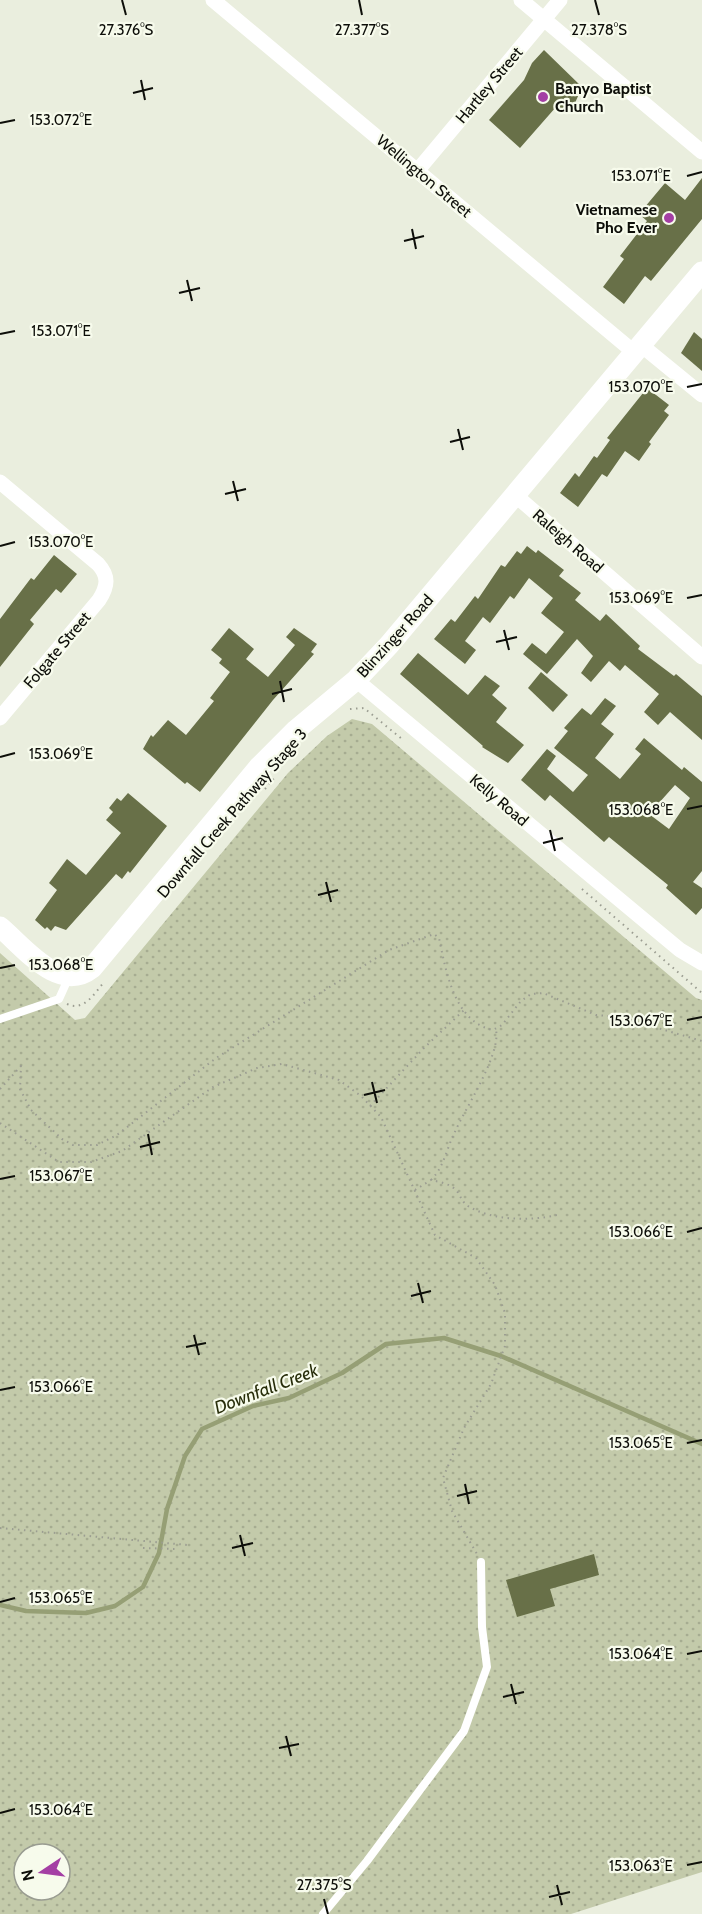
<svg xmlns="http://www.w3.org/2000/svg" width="702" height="1914" font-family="Cabin,sans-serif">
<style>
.grass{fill:url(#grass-dots);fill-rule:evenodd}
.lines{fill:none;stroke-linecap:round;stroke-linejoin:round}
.stream{stroke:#969f75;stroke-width:4.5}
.building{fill:#687048;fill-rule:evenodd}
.path{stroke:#9b9d91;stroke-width:2;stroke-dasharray:1.5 4.5;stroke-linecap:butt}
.lane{stroke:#fff;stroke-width:8}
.street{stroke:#fff;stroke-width:15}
.secondary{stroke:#fff;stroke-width:21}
.ticks{fill:none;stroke:#0d0e09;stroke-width:2}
.poi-dot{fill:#a43fa4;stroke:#f7fbec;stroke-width:2}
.labels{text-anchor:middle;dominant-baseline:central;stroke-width:4.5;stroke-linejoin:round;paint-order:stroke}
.street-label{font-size:16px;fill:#0d0e09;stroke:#f7fbec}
.poi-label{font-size:16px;font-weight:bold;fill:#0d0e09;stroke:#f7fbec;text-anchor:start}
.water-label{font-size:18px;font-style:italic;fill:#272d0a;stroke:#f7fbec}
.ticks-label{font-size:15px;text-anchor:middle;fill:#0d0e09;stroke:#f7fbec;stroke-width:4.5;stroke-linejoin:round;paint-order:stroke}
</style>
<defs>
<pattern id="grass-dots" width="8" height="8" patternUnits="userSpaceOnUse" patternTransform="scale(1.5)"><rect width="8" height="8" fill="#c3caaa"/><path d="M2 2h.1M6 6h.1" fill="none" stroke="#a6ac91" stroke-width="1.8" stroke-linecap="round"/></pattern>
</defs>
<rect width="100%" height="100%" fill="#eaeede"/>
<path class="grass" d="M352,719l20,5 324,274 6,2v872l-131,42h-571v-961l75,67 10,-2 203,-245 39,-37zM24,1854h36v36h-36z"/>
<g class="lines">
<polyline class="stream" points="0,1605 26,1611 86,1613 115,1606 143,1587 159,1553 167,1509 185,1456 202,1429 253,1406 289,1398 342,1373 386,1344 444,1338 501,1356 702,1444"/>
</g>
<g class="building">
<polygon points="544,50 582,87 575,103 562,112 556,107 520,148 489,120 524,80 532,63"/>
<polygon points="702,178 702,219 651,281 645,276 624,304 603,287 624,259 620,256 647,221 639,214 665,183 685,200"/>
<polygon points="694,332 702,339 702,371 681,353"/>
<polygon points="647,388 669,405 664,411 669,415 649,442 651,444 639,461 625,451 607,477 602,474 578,507 560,493 575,473 579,477 594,456 597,458 610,440 607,438"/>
<polygon points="527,546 536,553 538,550 564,570 559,576 581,593 575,600 600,621 606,614 640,646 638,649 674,676 676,674 702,696 702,740 670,712 658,725 644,712 659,694 625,665 620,671 609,661 591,682 581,673 593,656 577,639 547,674 523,654 532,643 546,654 564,632 541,613 553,598 529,578 514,599 510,596 490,623 483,617 465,641 476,650 465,664 434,639 451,619 455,622 475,596 478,599 501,565 505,567 517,551 521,554"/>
<polygon points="54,555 77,574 61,593 56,589 30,620 34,624 0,667 0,619 31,578 34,580"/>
<polygon points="229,628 254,649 246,659 268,677 295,645 286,637 294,628 317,644 311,652 314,654 273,700 200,792 187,782 185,784 143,749 151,735 153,737 168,720 186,735 214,701 210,698 230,672 219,663 222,659 211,650"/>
<polygon points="418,653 468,695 485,675 500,686 492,695 507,708 496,722 524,745 508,763 482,747 483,746 400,674"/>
<polygon points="541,672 568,695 553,712 528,688"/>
<path d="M605,698l11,8 -15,18 13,10 -19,24 25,21 21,-25 -6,-5 9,-11 38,32 2,-3 18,15v89l-9,11 9,6v20l-6,7 -30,-27 2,-3 -59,-48 -5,5 -54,-47 -5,6 -24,-21 26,-31 9,7 -9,13 26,23 15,-17 -34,-27 14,-17 -4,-3 18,-20 9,7zM675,785l15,13 -21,31 -20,-15z"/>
<polygon points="128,793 167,826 130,873 128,871 122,879 116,874 66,930 55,926 51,931 47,927 45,929 35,920 57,890 49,883 67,859 86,875 121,833 106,820 113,812 109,808 117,798 121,801"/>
<polygon points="594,1554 599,1575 550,1589 555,1606 517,1617 506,1580"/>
</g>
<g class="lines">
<g class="path">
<polyline points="350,709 364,708 402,739"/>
<polyline points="265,789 275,777"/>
<polyline points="582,889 702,993"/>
<path d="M67,1004c17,8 28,-11 37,-22"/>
<path d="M0,1089l21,-23 -1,23 11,21 31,29 11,6h24l20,-10 99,-77 173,-108 45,-16 5,4c7,33 15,84 54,92l9,-5 19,-24 10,-7 12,-1 53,22 24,2 82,24"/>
<polyline points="370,1106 424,1048 464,1010"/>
<polyline points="0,1123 59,1162 91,1162 122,1151 213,1087 257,1068 282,1064 339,1080 361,1096 381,1117 435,1235 476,1258 495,1285 505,1313 505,1346 491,1384 464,1428 443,1478 452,1511 477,1554"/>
<path d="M431,1180c13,-13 15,-30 23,-46 10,-24 47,-79 42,-104"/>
<path d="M415,1190l16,-10c9,2 20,4 26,11 4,6 5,11 11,15 24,15 63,15 89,9"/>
<polyline points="0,1528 188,1545"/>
<polyline points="143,1548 176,1549"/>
</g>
<g class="lane">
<polyline points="0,1019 59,999 68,979"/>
<polyline points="323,1914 367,1861 464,1731 487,1667 482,1627 481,1562"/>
</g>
<g class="street">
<polyline points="213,0 635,353"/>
<polyline points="521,0 702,152"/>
<polyline points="418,170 560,0"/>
<polyline points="641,345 702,395"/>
<path d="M0,482l98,82c11,12 10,22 1,36l-99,118"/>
<polyline points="515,495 702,657"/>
<polyline points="356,680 680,950 702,963"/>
</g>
<path class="secondary" d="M0,927c24,20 59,67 92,41l167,-201 37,-37 60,-50 33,-35 313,-373"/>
</g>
<path class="ticks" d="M122,0l4,15M359,0l3,15M595,0l4,15M141,80l4,20M133,93l20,-5M0,123l15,-3M687,176l15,-4M412,229l4,20M404,241l20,-5M187,280l5,21M179,293l21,-5M0,334l15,-3M687,387l15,-3M458,429l5,21M450,442l20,-5M233,481l5,20M225,494l21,-5M0,546l15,-4M687,598l15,-3M504,630l5,20M496,642l21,-5M280,681l4,21M272,694l20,-5M0,757l15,-4M687,809l15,-3M550,830l5,21M543,843l20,-5M326,882l5,20M318,895l20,-5M0,968l15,-3M687,1020l15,-3M372,1082l5,21M364,1095l21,-5M148,1134l4,21M140,1147l20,-5M0,1179l15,-3M687,1232l15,-4M418,1283l5,20M411,1296l20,-5M194,1335l5,20M186,1347l20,-4M0,1390l15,-3M687,1443l15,-3M465,1484l4,20M457,1496l20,-5M240,1535l5,21M232,1548l21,-5M0,1602l15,-4M687,1654l15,-3M511,1684l5,20M503,1697l21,-5M286,1736l5,20M279,1748l20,-4M0,1813l15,-4M687,1865l15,-3M557,1885l5,20M549,1897l21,-5M324,1899l4,15"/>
<g class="poi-dot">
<circle cx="543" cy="97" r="6"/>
<circle cx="669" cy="218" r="6"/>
</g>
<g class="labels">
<g class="street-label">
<text transform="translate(489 85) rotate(-50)">Hartley Street</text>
<text transform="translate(424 176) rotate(40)">Wellington Street</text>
<text transform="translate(568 541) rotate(41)">Raleigh Road</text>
<text transform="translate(395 636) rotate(-48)">Blinzinger Road</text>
<text transform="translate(57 650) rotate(-50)">Folgate Street</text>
<text transform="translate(499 800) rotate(40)">Kelly Road</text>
<text transform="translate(232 813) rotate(-49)">Downfall Creek Pathway Stage 3</text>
</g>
<g class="poi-label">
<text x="555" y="88">Banyo Baptist<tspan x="555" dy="18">Church</tspan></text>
<text x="657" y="209" text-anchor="end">Vietnamese<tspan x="657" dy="18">Pho Ever</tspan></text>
</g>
<g class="water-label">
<text transform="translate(266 1389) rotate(-21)">Downfall Creek</text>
</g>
</g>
<g class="ticks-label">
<text x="126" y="35">27.376°S</text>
<text x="362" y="35">27.377°S</text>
<text x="599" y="35">27.378°S</text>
<text x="61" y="125">153.072°E</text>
<text x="641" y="181">153.071°E</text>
<text x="61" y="336">153.071°E</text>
<text x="641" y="392">153.070°E</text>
<text x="61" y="547">153.070°E</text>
<text x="641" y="603">153.069°E</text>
<text x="61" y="759">153.069°E</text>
<text x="641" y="815">153.068°E</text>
<text x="61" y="970">153.068°E</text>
<text x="641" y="1026">153.067°E</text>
<text x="61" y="1181">153.067°E</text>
<text x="641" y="1237">153.066°E</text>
<text x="61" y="1392">153.066°E</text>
<text x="641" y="1448">153.065°E</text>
<text x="61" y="1603">153.065°E</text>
<text x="641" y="1659">153.064°E</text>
<text x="61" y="1815">153.064°E</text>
<text x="641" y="1871">153.063°E</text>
<text x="324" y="1890">27.375°S</text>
</g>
<g transform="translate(42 1872) rotate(257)"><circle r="28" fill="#f7fbec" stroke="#999c91" stroke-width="1.5"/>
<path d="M0-4.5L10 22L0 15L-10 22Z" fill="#a43fa4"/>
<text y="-9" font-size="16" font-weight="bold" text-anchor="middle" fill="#0d0e09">N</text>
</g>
</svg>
